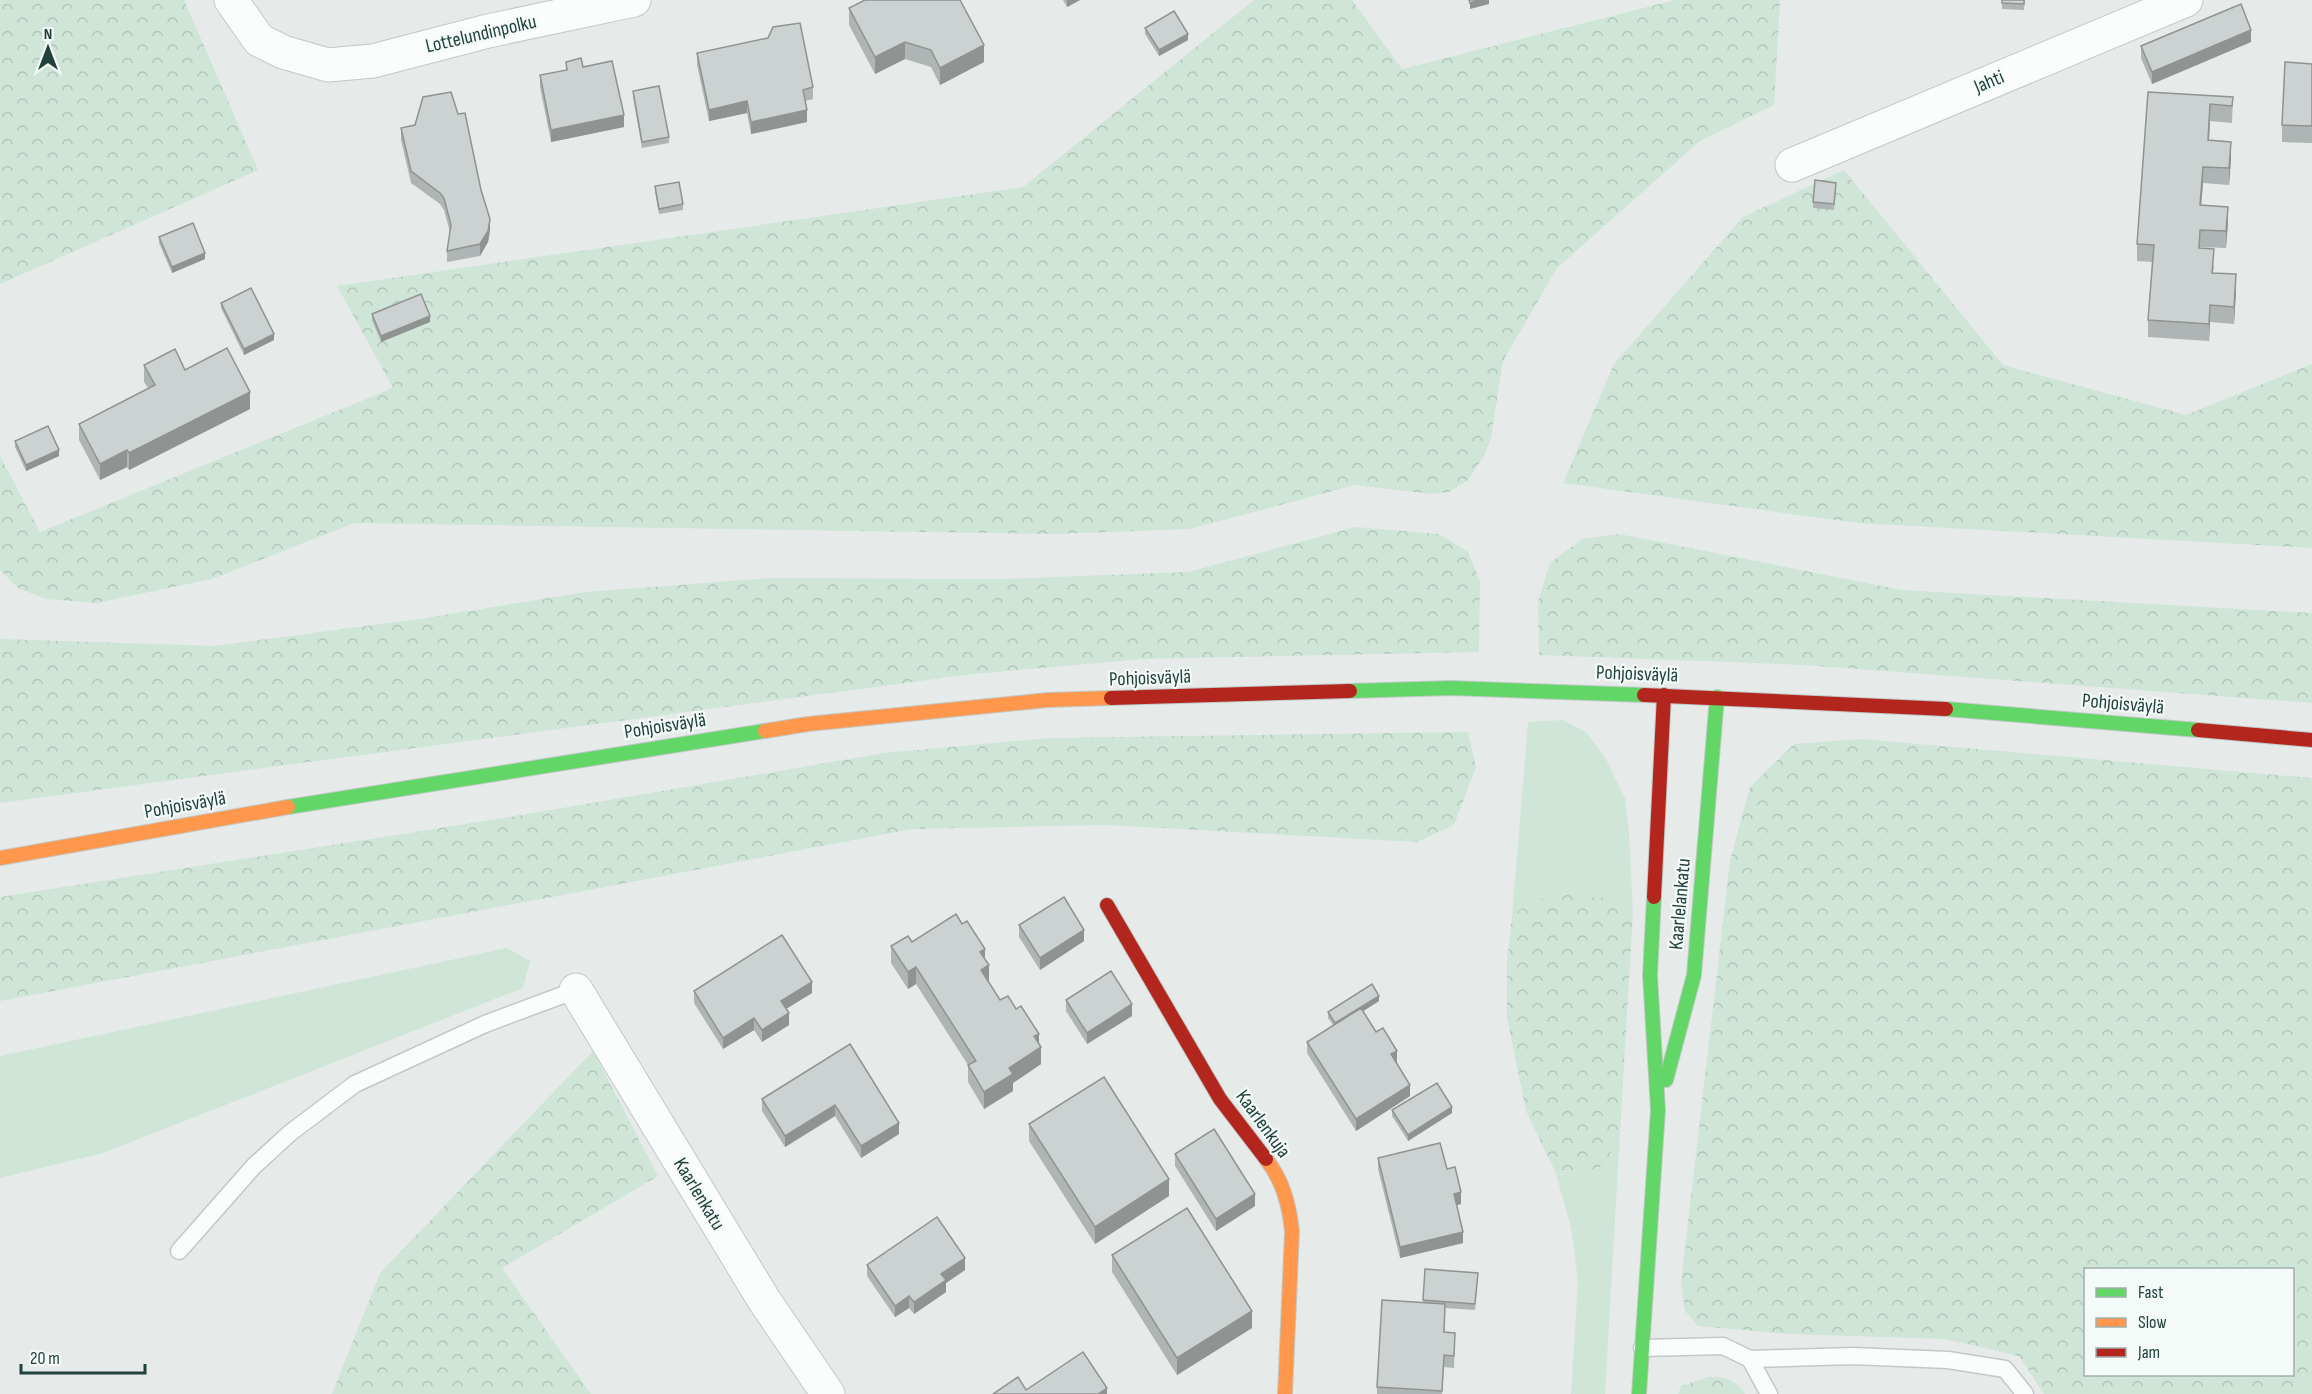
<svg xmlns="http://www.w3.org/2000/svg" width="2312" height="1394" font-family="'Sofia Sans Condensed',sans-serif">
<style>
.grass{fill:#cee5d8}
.forest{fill:url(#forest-crowns);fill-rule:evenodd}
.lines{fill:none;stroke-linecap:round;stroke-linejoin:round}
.lane-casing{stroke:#c3c8c7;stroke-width:19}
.street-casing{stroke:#c3c8c7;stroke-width:35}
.fast-casing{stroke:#c1c9c7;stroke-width:16}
.slow-casing{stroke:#c1c9c7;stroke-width:16}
.jam-casing{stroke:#c1c9c7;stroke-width:16}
.lane{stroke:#fbfcfc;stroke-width:16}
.street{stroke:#fbfcfc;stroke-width:33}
.fast{stroke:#63d668;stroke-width:14}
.slow{stroke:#ff974d;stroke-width:14}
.jam{stroke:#b3261e;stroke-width:14}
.wall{fill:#afb5b4}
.shaded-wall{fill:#8f9392}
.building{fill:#ccd2d1;stroke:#8f9392;stroke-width:1.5}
.labels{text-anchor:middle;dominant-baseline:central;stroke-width:4.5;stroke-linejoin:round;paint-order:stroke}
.street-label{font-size:20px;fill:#21413d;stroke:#f4faf8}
</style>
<defs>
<pattern id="forest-crowns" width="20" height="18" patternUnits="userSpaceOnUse" patternTransform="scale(1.5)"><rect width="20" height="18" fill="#cee5d8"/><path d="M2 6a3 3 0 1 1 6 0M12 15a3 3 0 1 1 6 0" fill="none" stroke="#b1c6ba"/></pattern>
</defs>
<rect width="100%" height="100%" fill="#e6ebea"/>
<g class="grass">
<polygon points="1563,720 1587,733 1606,759 1625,798 1629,834 1633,912 1616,899 1533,900 1512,916 1528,722"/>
<polygon points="507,948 530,961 523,988 103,1153 0,1178 0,1056"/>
<polygon points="1620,1133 1605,1394 1571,1394 1578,1281 1571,1227 1556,1174 1575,1176 1605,1165"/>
</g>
<g class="forest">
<polygon points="0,0 184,0 258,170 0,284"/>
<polygon points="1254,0 1352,0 1402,69 1675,0 1780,0 1774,105 1700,141 1557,268 1503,361 1491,438 1484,456 1468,480 1449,492 1431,494 1355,485 1190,529 1055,534 354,523 212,579 96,603 46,599 18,588 0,570 0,456 40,532 393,388 337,286 1023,187"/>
<polygon points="1844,170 2003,365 2186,415 2312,364 2312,548 1858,523 1563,483 1614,364 1743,217"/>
<polygon points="1356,527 1439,534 1468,552 1480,581 1479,652 1142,659 973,674 0,803 0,639 215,646 419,619 586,592 770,578 1001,579 1188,572"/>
<polygon points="1619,534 1902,590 2312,613 2312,703 1805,665 1539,655 1538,601 1550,563 1582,539"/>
<polygon points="1468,732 1476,767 1454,825 1417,842 1106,825 912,829 0,1001 0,897 510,817 884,753 1049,738"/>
<path d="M1861,739l451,39v616h-268l-25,-38 -74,-17 -156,-5 -91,-8 -13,-15 -4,-28 49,-422 20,-74 44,-43zM2086,1270h206v104h-206z"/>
<polygon points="1567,895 1616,899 1633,912 1620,1133 1605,1165 1575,1176 1556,1173 1526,1111 1507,1017 1507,961 1512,916 1533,900"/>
<polygon points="593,1051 658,1176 502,1268 591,1394 332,1394 380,1273"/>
<path d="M1708,1377c16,0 28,2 37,17h-67l3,-8z"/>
</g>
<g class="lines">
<defs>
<g id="lane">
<polyline points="179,1251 254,1166 290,1133 355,1084 485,1024 576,990"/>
<polyline points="1642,1348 1723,1346 1750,1359 1769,1394"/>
<polyline points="1750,1359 1853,1356 1948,1360 2005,1369 2025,1394"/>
</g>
<g id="street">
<polyline points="231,0 259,40 283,52 328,65 373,61 488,31 634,0"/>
<polyline points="1792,165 2186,0"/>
<polyline points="576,990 764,1300 828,1394"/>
</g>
<g id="fast">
<polyline points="1350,691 1451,688 1644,695"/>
<polyline points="1946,709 2198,730"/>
<polyline points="288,807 765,731"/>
<polyline points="1666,1080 1694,975 1717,697"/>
<polyline points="1639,1394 1658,1110 1650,975 1654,897"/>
</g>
<g id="slow">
<polyline points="765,731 808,724 1048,700 1111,698"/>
<polyline points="0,858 288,807"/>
<path d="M1266,1159c17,22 23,45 26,72l-7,163"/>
</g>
<g id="jam">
<polyline points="1644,695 1946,709"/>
<polyline points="1111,698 1350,691"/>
<polyline points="2198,730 2312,740"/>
<polyline points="1654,897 1664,695"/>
<polyline points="1107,905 1220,1099 1266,1159"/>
</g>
</defs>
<use href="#lane" class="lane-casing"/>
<use href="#street" class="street-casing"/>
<use href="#fast" class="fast-casing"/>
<use href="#slow" class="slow-casing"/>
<use href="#jam" class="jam-casing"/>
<use href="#lane" class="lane"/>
<use href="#street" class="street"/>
<use href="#fast" class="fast"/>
<use href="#slow" class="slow"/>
<use href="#jam" class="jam"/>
</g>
<g class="wall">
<polygon points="1063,0 1080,0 1067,7"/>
<polygon points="2002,0 2025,0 2024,10 2002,9"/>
<polygon points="849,8 984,62 940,85 931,67 905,59 875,74 849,25"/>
<polygon points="1145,28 1188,40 1159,56 1145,34"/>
<polygon points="2251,42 2152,84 2141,58 2141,46"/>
<polygon points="697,53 813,87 813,99 805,101 807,122 751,134 747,113 709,121 697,65"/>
<polygon points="566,62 583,67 624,127 551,142 540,87 540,75 566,70"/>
<polygon points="2312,64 2312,143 2282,142 2282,125"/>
<polygon points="633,91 669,137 669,143 642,148 633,97"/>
<polygon points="2148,92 2233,97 2232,123 2210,121 2209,140 2231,159 2229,185 2203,183 2201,205 2228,223 2226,248 2200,247 2200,248 2214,266 2213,273 2236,291 2234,324 2210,322 2209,341 2148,337 2148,320 2152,262 2137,261 2137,244"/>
<polygon points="401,128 481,190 490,230 488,242 480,256 447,262 447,251 450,232 444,210 440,204 411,183 401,140"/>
<polygon points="655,186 683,204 683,210 659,214 655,192"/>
<polygon points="1836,189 1834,210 1813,208 1813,202"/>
<polygon points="159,237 205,259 172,273 159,243"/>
<polygon points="221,303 274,340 244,355 221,308"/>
<polygon points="372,314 430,322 381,342 372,320"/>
<polygon points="144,365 185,370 250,409 129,470 127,467 100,480 79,440 79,424 148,388 144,382"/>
<polygon points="15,441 59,456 26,471 15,447"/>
<polygon points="1019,925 1084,941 1040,970 1019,937"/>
<polygon points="912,942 985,960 989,982 1000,1000 1039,1044 1041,1064 1013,1083 1013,1091 984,1109 968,1082 968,1065 916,984 908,989 891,963 891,946"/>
<polygon points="694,991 812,993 786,1009 789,1025 762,1042 754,1030 723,1049 694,1003"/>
<polygon points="1066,1000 1132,1016 1087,1044 1066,1011"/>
<polygon points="1379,1001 1363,1011 1397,1062 1397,1063 1410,1096 1356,1131 1307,1053 1307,1042 1333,1025 1328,1018 1328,1012"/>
<polygon points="850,1044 899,1134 861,1158 835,1116 785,1147 762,1111 762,1099"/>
<polygon points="1392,1110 1452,1113 1408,1141 1392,1116"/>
<polygon points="1029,1124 1169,1196 1095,1244 1029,1141"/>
<polygon points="1175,1154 1255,1206 1216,1231 1175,1166"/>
<polygon points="1378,1158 1447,1169 1461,1204 1456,1205 1463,1243 1400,1258 1378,1169"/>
<polygon points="1112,1255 1252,1328 1177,1375 1112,1272"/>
<polygon points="867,1265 965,1270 946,1283 946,1292 914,1314 909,1308 895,1317 867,1276"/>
<polygon points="1425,1269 1478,1273 1475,1310 1445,1308 1445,1332 1455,1344 1454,1368 1444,1367 1442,1394 1377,1394 1377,1387 1423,1302"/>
</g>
<g class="shaded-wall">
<polygon points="1067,0 1080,0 1067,7"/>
<polygon points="1481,0 1489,0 1489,4 1470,9 1470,3"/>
<polygon points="2251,30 2251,42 2152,84 2152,72"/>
<polygon points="1188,34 1188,40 1159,56 1159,50"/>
<polygon points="905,42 905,59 875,74 875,57"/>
<polygon points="984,45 984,62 940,85 940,68"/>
<polygon points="747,101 747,113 709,121 709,110"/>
<polygon points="2210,104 2210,121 2208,157 2208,140"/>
<polygon points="807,110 807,122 751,134 751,122"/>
<polygon points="624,115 624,127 551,142 551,130"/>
<polygon points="2231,142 2231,159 2229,185 2229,168"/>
<polygon points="2203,167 2203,183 2200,221 2200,205"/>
<polygon points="2228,207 2228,223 2226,248 2226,231"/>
<polygon points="490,219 490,230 488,242 480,256 480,244"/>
<polygon points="205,253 205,259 172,273 172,267"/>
<polygon points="2236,274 2236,291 2234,324 2234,307"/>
<polygon points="2210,305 2210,322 2209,341 2209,324"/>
<polygon points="430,316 430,322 381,342 381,336"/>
<polygon points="274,334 274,340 244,355 244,349"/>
<polygon points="250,392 250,409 129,470 129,453"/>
<polygon points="59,450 59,456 26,471 26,465"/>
<polygon points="127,450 127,467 100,480 100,464"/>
<polygon points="1084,930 1084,941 1040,970 1040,958"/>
<polygon points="985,949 985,966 980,952"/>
<polygon points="989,965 989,982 981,970"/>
<polygon points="916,967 916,984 908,989 908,972"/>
<polygon points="812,982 812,993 781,1012 781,1001"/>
<polygon points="1379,996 1379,1001 1335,1029 1335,1023"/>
<polygon points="1132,1004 1132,1016 1087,1044 1087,1033"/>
<polygon points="789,1013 789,1025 762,1042 762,1030"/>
<polygon points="754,1018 754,1030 723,1049 723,1038"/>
<polygon points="1039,1034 1039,1049 1041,1047 1041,1064 1013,1083 1013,1091 984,1109 984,1092 1009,1068 1034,1036"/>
<polygon points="1397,1051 1397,1062 1391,1066 1391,1054"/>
<polygon points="1410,1085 1410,1096 1356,1131 1356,1119"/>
<polygon points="835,1105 835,1116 785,1147 785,1136"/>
<polygon points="1452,1107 1452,1113 1408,1141 1408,1135"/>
<polygon points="899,1123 899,1134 861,1158 861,1146"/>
<polygon points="1169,1179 1169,1196 1095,1244 1095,1227"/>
<polygon points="1461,1192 1461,1204 1454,1206 1454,1194"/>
<polygon points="1255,1194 1255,1206 1216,1231 1216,1219"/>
<polygon points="1463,1232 1463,1243 1400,1258 1400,1247"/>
<polygon points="965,1258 965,1270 946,1283 946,1292 914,1314 914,1302 941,1274"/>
<polygon points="909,1296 909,1308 895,1317 895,1306"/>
<polygon points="1252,1311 1252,1328 1177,1375 1177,1358"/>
<polygon points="1107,1388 1107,1394 1098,1394"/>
</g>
<g class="building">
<polygon points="865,0 960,0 984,45 940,68 931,50 905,42 875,57 849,8"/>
<polygon points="1469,0 1481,0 1470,3"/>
<polygon points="2002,0 2024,0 2024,4 2002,3"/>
<polygon points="2241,4 2251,30 2152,72 2141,46"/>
<polygon points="1174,11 1188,34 1159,50 1145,28"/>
<polygon points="800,23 813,87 803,90 807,110 751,122 747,101 709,110 697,53 768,38 773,27"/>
<polygon points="581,58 583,67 612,61 624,115 551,130 540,75 567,70 566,62"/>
<polygon points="2285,62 2312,64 2312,126 2282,125"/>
<polygon points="659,86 669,137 642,142 633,91"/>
<polygon points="451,92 458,114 465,113 481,190 490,219 488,231 480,244 447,251 451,225 444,198 440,193 411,171 401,128 415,125 423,97"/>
<polygon points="2148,92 2233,97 2232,106 2210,104 2208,140 2231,142 2229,168 2203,167 2200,205 2228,207 2226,231 2200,230 2199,248 2214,249 2212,273 2236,274 2234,307 2210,305 2209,324 2148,320 2154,245 2137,244"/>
<polygon points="1815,180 1836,183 1834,204 1813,202"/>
<polygon points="679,182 683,204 659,209 655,186"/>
<polygon points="193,223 205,253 172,267 159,237"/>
<polygon points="251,288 274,334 244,349 221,303"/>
<polygon points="421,294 430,316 381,336 372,314"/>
<polygon points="227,348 250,392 129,453 127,450 100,464 79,424 155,385 144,365 175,349 185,370"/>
<polygon points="48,426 59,450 26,465 15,441"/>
<polygon points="1064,897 1084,930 1040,958 1019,925"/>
<polygon points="956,914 962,924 967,921 985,949 980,952 989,965 981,970 1000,1000 1008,996 1016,1009 1021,1006 1039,1034 1034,1036 1041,1047 1009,1068 1013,1074 984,1092 968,1065 976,1061 916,967 908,972 891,946 908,936 912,942"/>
<polygon points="782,935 812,982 781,1001 789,1013 762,1030 754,1018 723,1038 694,991"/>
<polygon points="1111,971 1132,1004 1087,1033 1066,1000"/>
<polygon points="1372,984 1379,996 1335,1023 1328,1012"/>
<polygon points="1361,1008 1376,1032 1383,1028 1397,1051 1391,1054 1410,1085 1356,1119 1307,1042"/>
<polygon points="850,1044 899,1123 861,1146 835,1105 785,1136 762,1099"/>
<polygon points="1104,1077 1169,1179 1095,1227 1029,1124"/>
<polygon points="1437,1083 1452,1107 1408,1135 1392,1110"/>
<polygon points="1214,1129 1255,1194 1216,1219 1175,1154"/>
<polygon points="1440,1143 1447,1169 1455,1167 1461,1192 1454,1194 1463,1232 1400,1247 1378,1158"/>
<polygon points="1187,1208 1252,1311 1177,1358 1112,1255"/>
<polygon points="937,1217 965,1258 941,1274 946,1280 914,1302 909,1296 895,1306 867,1265"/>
<polygon points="1425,1269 1478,1273 1475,1304 1423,1300"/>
<polygon points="1382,1300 1445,1304 1444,1332 1455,1333 1454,1356 1444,1355 1442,1391 1377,1387"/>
<polygon points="1083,1352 1107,1388 1098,1394 993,1394 1018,1377 1026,1390"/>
</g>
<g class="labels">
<g class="street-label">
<text transform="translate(481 34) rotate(-13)">Lottelundinpolku</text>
<text transform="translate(1989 82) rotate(-23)">Jahti</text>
<text transform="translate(1637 674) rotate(2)">Pohjoisväylä</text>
<text transform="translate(1150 678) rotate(-2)">Pohjoisväylä</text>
<text transform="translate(2123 704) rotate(5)">Pohjoisväylä</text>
<text transform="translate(665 726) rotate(-9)">Pohjoisväylä</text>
<text transform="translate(185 805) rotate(-10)">Pohjoisväylä</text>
<text transform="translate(1680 904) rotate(-85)">Kaarlelankatu</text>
<text transform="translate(1263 1124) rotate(54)">Kaarlenkuja</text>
<text transform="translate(699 1194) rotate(59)">Kaarlenkatu</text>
</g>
</g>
<rect x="2084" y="1268" width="210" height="108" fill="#f4faf8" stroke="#a0b0ad" stroke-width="1.5"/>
<rect x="2096" y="1288" width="30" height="9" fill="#63d668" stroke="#a0b0ad" stroke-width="1.5"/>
<text x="2138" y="1298" font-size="18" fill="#21413d">Fast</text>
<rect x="2096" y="1318" width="30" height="9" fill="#ff974d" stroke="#a0b0ad" stroke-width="1.5"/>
<text x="2138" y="1328" font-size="18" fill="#21413d">Slow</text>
<rect x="2096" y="1348" width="30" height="9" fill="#b3261e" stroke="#a0b0ad" stroke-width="1.5"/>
<text x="2138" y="1358" font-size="18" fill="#21413d">Jam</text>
<g transform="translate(48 48)" stroke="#f4faf8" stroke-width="4.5" paint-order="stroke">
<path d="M0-4.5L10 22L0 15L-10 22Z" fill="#21413d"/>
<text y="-9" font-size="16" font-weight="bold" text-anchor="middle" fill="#21413d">N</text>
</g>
<path d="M21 1364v9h124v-9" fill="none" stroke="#21413d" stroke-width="3"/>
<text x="30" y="1364" font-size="18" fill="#21413d" stroke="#f4faf8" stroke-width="4.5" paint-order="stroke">20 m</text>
</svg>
